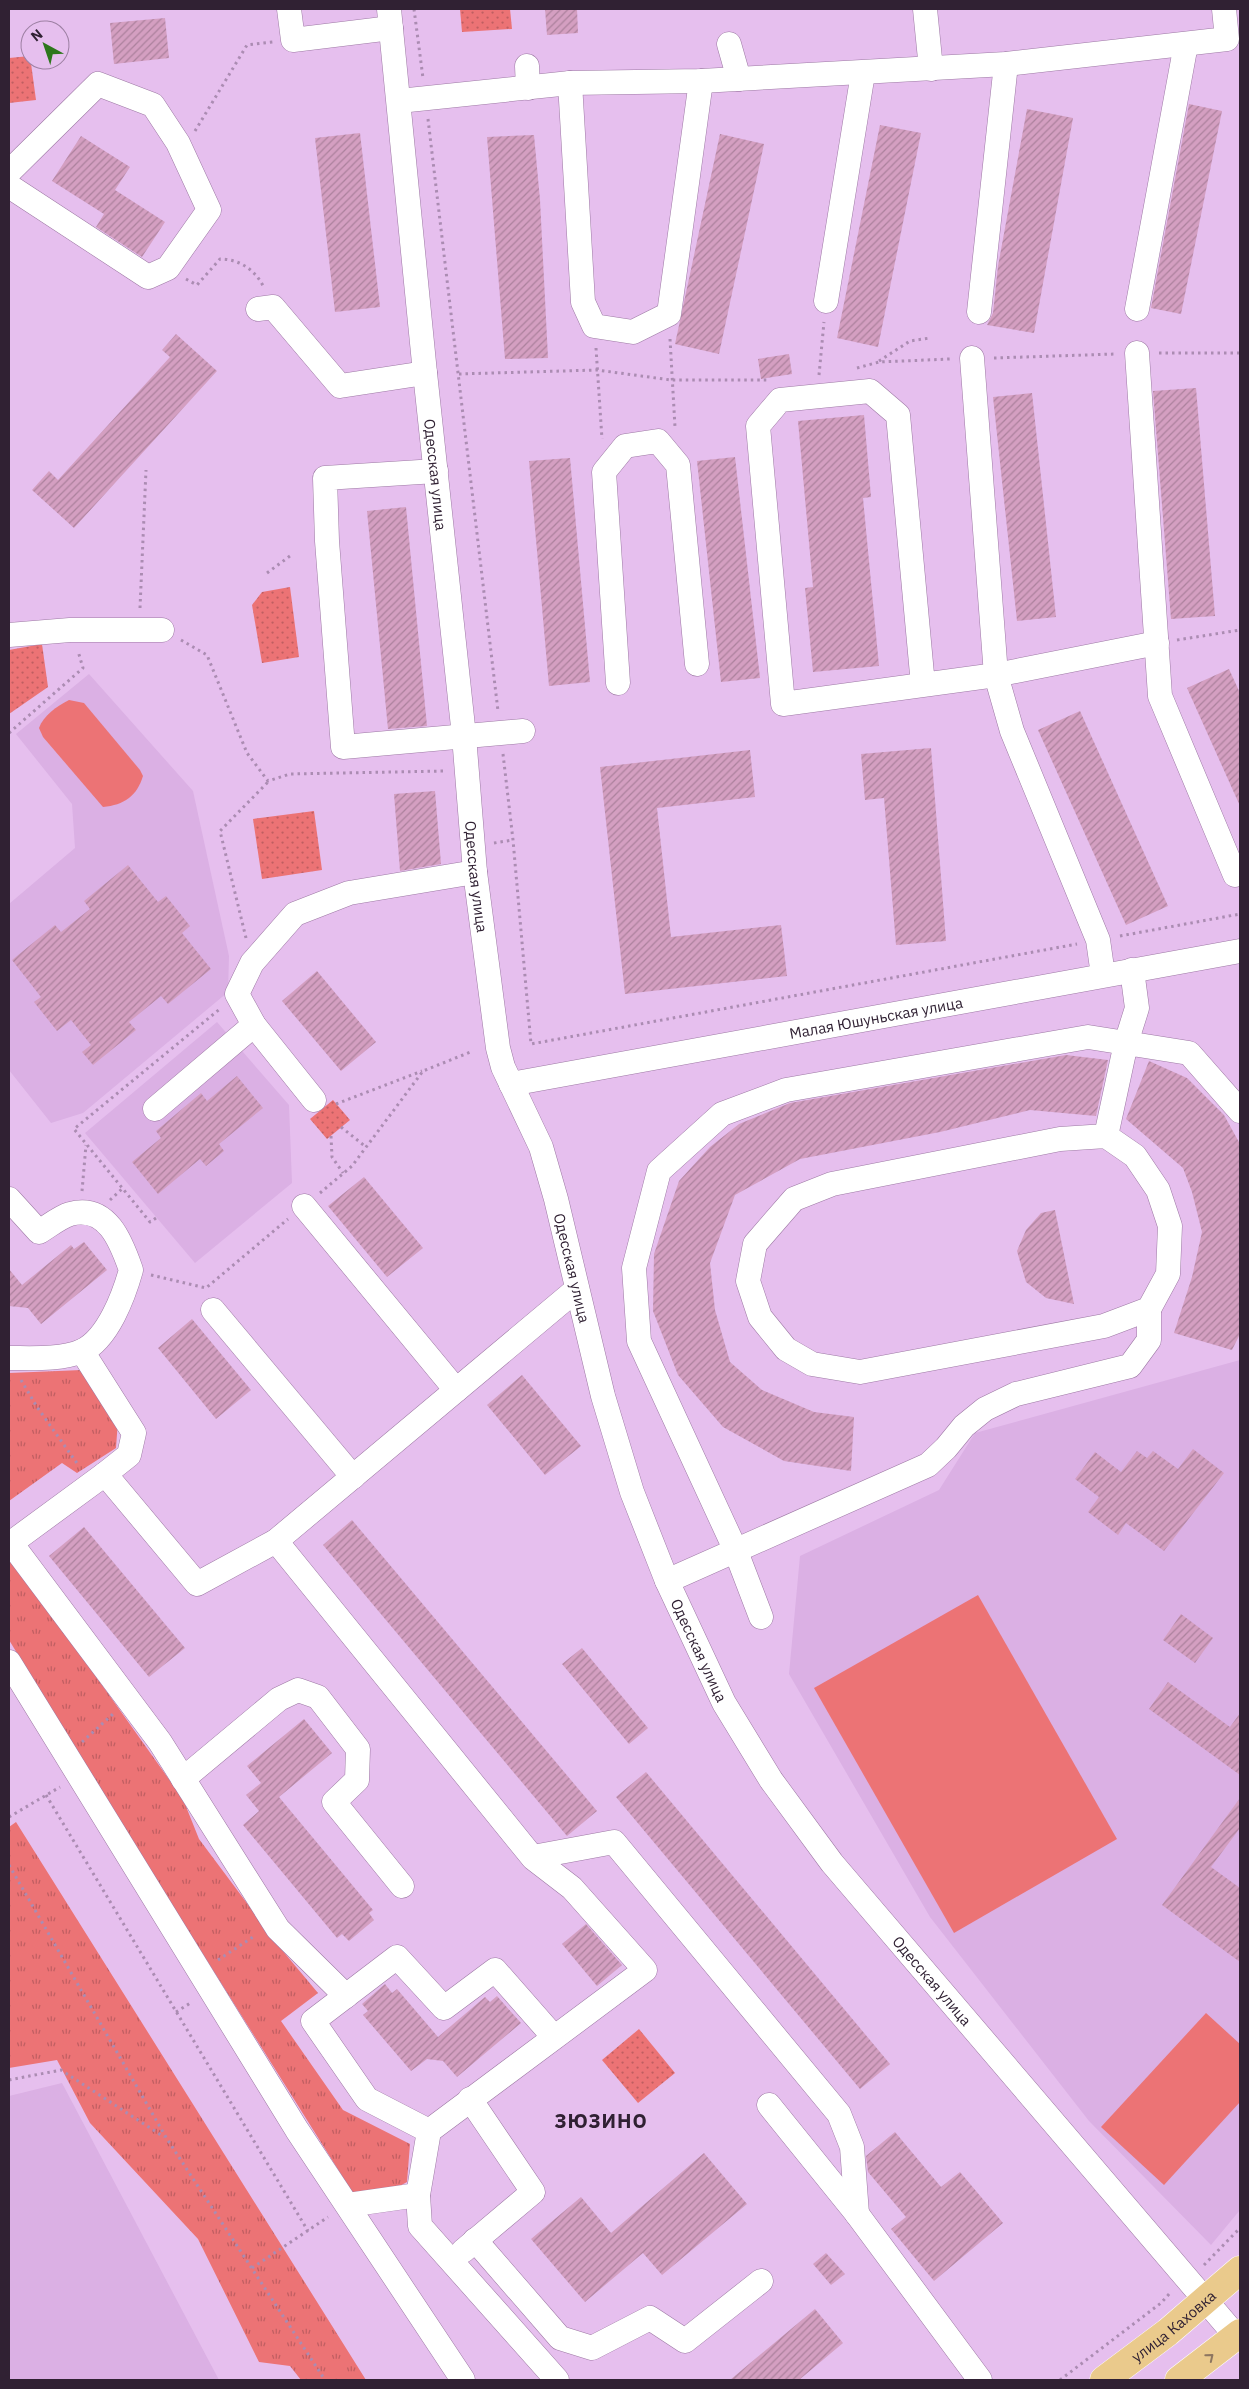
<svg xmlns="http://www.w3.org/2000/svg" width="1249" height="2389" font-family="'IBM Plex Sans',sans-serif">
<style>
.built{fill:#dbb0e4}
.grass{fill:url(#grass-tufts)}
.park{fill:url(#park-dots)}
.garden{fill:#ec7375}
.building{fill:url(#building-hatch)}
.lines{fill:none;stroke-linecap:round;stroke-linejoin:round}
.minor-casing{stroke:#9d79a4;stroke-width:25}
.major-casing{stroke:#fff;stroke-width:29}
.path{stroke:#ab8cb2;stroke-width:3;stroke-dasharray:2.5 4;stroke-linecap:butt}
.minor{stroke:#fff;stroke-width:24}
.major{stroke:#eaca8c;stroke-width:28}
.oneway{stroke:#8d7660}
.labels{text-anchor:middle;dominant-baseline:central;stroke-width:5;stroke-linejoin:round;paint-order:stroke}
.street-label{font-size:15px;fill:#302133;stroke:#e6bfee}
.district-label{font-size:20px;font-weight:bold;letter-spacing:1px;fill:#302133;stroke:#e6bfee}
</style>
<defs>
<pattern id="grass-tufts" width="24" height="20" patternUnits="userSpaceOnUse" patternTransform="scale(1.25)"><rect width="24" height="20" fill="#ec7375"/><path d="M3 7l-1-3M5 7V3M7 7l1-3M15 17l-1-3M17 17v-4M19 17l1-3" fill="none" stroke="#c05e61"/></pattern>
<pattern id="park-dots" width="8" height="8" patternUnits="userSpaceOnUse" patternTransform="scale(1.25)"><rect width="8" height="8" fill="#ec7375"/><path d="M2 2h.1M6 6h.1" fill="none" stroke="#c05e61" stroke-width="1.8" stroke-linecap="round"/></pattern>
<pattern id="building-hatch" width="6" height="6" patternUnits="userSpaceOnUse" patternTransform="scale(1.25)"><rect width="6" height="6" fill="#d49fc1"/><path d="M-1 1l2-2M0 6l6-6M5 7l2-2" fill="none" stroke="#ac819d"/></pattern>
</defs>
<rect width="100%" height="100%" fill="#e6bfee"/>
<g class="built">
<polygon points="89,674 193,791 229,956 228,992 83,1113 51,1123 9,1070 9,904 75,848 72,804 16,734"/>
<polygon points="217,1022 289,1105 292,1183 195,1263 85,1133"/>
<polygon points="1240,1360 1240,2210 1211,2245 1089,2121 930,1917 789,1674 800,1556 939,1490 975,1433"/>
<polygon points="62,2083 219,2380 9,2380 9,2096"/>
</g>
<g class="grass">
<polygon points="82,1370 118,1420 116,1448 77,1473 62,1463 9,1501 9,1373"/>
<polygon points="9,1554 183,1799 199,1839 282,1950 318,1993 281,2021 343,2110 410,2144 407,2182 396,2188 354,2195 132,1841 9,1640"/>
<path d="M16,1822l350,558h-65l-11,-14 -31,-4 -61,-123 -108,-116 -33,-63 -48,8v-189c2,-18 0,-33 0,-52z"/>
</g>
<g class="park">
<polygon points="460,9 510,9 512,29 462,32"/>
<polygon points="30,56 36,100 9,103 9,58"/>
<polygon points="290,587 299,657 262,663 252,605 262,592"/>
<polygon points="42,644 48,687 9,714 9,650"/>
<polygon points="314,811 322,870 262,879 253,819"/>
<polygon points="333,1100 350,1120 327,1139 310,1119"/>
<polygon points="639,2029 675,2073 638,2103 602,2060"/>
</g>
<g class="garden">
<path d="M69,700l15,3 56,67 3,6c-6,20 -19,29 -40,31l-60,-70 -4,-9c4,-12 18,-22 30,-28z"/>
<polygon points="978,1595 1117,1839 954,1933 814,1688"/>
<polygon points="1206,2013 1240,2044 1240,2102 1164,2185 1101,2127"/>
</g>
<g class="building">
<polygon points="545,9 577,9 578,33 547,35"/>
<polygon points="165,18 169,58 114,64 110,23"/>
<polygon points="1189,104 1222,111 1181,314 1151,308"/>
<polygon points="1027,109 1073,118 1034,333 987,325 993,313 998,266"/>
<polygon points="880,125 921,133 878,347 837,338"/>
<polygon points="360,133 380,307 335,312 315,138"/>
<polygon points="720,134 764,144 719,354 675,344"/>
<polygon points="534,135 540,200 548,358 505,359 487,137"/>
<polygon points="81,136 130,167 115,190 165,222 142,257 96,227 104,214 52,181"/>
<polygon points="176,334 217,371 74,528 32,490 49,471 58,480 170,357 162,350"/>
<polygon points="789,354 792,374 761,379 758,359"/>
<polygon points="1196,388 1215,616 1171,619 1153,391"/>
<polygon points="1032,393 1056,617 1017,621 993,397"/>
<polygon points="864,415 871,497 863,498 879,666 813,672 805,588 813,587 798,421"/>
<polygon points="735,457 760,678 721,682 697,461"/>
<polygon points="570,458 590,682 549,686 529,461"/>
<polygon points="406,507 427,726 388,729 367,511"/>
<polygon points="1229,669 1240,693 1240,806 1187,688"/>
<polygon points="1080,711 1168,906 1126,925 1038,730"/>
<polygon points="931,748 946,941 896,945 884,798 865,800 861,754"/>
<polygon points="750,750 755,797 657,808 671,937 781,925 787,976 625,994 600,767"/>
<polygon points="435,791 441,864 400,871 394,794"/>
<polygon points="128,865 158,902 166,896 190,926 182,933 211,969 168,1004 161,996 129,1022 136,1030 93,1065 82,1052 91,1045 71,1020 57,1031 34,1002 41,997 12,960 55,925 61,932 90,909 84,901"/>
<polygon points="317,971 376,1042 341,1071 282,1001"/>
<polygon points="1066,1055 1108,1060 1096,1116 1030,1110 940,1132 800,1159 735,1195 710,1263 715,1310 730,1362 762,1390 814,1412 854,1417 851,1471 784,1461 723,1427 678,1375 653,1311 654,1254 679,1181 710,1147 739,1124 790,1103"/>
<polygon points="1149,1061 1187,1078 1224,1115 1240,1144 1240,1334 1232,1350 1174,1333 1192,1277 1202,1232 1192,1192 1183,1168 1126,1119"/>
<polygon points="237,1076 263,1108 219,1144 224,1151 206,1166 200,1159 158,1194 132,1162 161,1138 156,1131 201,1093 207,1101"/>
<polygon points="364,1177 423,1248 387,1277 328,1206"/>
<polygon points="1055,1210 1074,1304 1046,1298 1026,1282 1017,1251 1026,1230 1041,1213"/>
<polygon points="84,1242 107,1270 41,1324 28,1308 9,1306 9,1269 22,1285 71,1245 74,1249"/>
<polygon points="192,1319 251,1390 216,1419 158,1348"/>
<polygon points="522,1375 581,1446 545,1475 487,1405"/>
<polygon points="1193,1449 1224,1473 1164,1551 1126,1523 1118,1535 1088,1512 1099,1497 1075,1479 1095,1452 1121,1472 1137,1451 1147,1458 1153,1451 1178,1469"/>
<polygon points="352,1520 597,1811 567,1836 323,1545"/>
<polygon points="84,1527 185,1648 149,1677 49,1556"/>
<polygon points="1181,1614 1213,1638 1195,1663 1163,1640"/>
<polygon points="582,1648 648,1728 629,1744 562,1664"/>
<polygon points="1168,1682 1230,1727 1240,1713 1240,1775 1149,1709"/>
<polygon points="304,1719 332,1753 279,1797 373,1910 369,1913 374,1920 349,1941 342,1934 337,1938 243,1825 259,1811 246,1795 261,1783 247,1766"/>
<polygon points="646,1772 890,2064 860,2089 616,1797"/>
<polygon points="1240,1798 1240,1828 1211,1867 1240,1888 1240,1962 1162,1905"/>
<polygon points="586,1924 622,1965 597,1986 562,1944"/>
<polygon points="385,1984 392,1993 397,1989 438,2037 485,1997 490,2002 497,1996 521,2023 457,2077 443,2061 427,2059 411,2071 363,2015 368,2011 362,2004"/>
<polygon points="895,2132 941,2187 960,2172 1003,2223 934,2281 891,2229 906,2217 868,2172 866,2156"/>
<polygon points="704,2153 747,2204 662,2275 643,2253 585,2302 531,2239 581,2197 611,2233"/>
<polygon points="826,2253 845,2274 831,2285 813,2264"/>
<polygon points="815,2309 843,2343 799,2380 730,2380"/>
</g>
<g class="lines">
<defs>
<g id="minor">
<polyline points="289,9 293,40 391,28"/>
<path id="s1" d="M389,9l36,364 39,363 11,136 23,176 5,19 38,80 15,52 47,197 29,96 35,89 57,122 47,77 61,83 404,473"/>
<polyline points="925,9 931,69"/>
<polyline points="729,44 739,79"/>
<polyline points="527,66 528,88"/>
<polyline points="570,83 583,302 594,326 633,332 669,314 701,81"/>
<polyline points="399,101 570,83 701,81 1006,64 1227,39 1224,9"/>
<polyline points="9,172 98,84 153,105 178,143 209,210 168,268 148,277 9,186"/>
<polyline points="826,301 863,73"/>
<polyline points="258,309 273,307 340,386 425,373"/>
<polyline points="1137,309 1186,44"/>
<polyline points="979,312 1006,64"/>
<polyline points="1137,353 1160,696 1235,875"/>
<polyline points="972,358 996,675 1012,731 1098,940 1103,975"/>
<polyline points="436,471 325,478 327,541 343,747 523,731"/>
<polyline points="9,635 70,630 162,630"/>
<polyline points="618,683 604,472 625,446 658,441 678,465 697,664"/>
<polyline points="923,685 898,415 870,391 780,400 758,426 783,704 996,675 1157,643"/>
<path id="s2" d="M511,1084l729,-133"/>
<polyline points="314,1100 254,1025 237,994 252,963 295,914 349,893 475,872"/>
<polyline points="155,1109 254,1025"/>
<polyline points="1106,1136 1135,1156 1158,1190 1170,1226 1168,1274 1149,1309 1104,1326 860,1372 812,1364 786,1349 760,1317 748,1281 755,1244 794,1199 832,1184 1060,1139 1106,1136 1126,1043 1189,1053 1240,1111"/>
<path d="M9,1199l30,33c10,-6 21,-15 31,-18 37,-10 51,27 61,56 -7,25 -23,69 -49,81 -21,9 -51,7 -73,7"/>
<polyline points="304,1206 456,1390"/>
<polyline points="213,1310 353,1477"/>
<polyline points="82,1351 134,1433 129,1455 105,1474 197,1584 276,1541 577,1289"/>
<polyline points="276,1541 533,1858 572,1888 645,1970 429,2131"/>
<polyline points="11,1543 105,1474"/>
<polyline points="9,1544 11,1543 160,1742 278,1929 346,1996"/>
<polyline points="667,1581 928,1465 946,1448 964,1426 985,1409 1016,1394 1130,1366 1149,1340 1149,1309"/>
<polyline points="761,1617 735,1549 639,1341 634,1268 659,1171 722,1114 786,1090 1088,1037 1126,1043 1137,1008 1132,970"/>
<polyline points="9,1662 297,2130 463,2380"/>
<polyline points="183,1779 279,1699 298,1690 318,1697 358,1749 357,1780 334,1802 402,1886"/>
<polyline points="533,1857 614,1842 839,2114 852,2147 857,2214"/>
<polyline points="553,2036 495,1970 444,2008 397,1957 313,2021 367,2099 429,2131 418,2195 420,2226 557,2380"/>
<polyline points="769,2105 857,2214 980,2380"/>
<polyline points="348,2205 418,2195"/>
<polyline points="475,2240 560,2338 592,2348 650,2318 685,2341 761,2281"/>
<polyline points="463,2251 533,2192 470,2099"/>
</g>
<g id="major">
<path id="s3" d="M1104,2380l64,-48 72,-62"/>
<polyline points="1179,2380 1240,2333"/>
</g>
</defs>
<use href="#minor" class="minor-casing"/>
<use href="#major" class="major-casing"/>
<g class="path">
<polyline points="414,9 423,78"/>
<polyline points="428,119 498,711"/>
<polyline points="195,131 247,45 273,42"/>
<path d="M186,279l11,6 23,-26c19,0 36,11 44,29"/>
<polyline points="670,339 675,427"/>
<polyline points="596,348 602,439"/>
<polyline points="1159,353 1240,353"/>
<polyline points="994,358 1115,354"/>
<polyline points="879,361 910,341 930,338"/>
<polyline points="857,368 879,362 950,359"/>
<polyline points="459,374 597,370 671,380 770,380"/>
<polyline points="819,375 824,322"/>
<polyline points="267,573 290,556"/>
<polyline points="140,608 146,470"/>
<polyline points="181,640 207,655 247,753 268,781 290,774 447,771"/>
<polyline points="1177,640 1240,630"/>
<polyline points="9,733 83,668 78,651"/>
<polyline points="503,754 513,840 531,1044 1077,944"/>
<polyline points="494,843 513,840"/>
<polyline points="1120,936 1240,914"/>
<polyline points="246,938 220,831 268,782"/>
<polyline points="336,1104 422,1071"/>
<polyline points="341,1127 366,1147"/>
<polyline points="331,1136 332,1157 343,1173"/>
<polyline points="82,1191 86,1145"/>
<polyline points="320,1193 352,1166 423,1071 473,1051"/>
<polyline points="110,1200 123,1188"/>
<polyline points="156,1218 150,1222 74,1129 221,1008"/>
<polyline points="151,1275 206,1288 288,1219"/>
<polyline points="21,1380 37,1407 79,1466"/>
<polyline points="82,1742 113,1714"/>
<polyline points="46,1795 308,2231"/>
<polyline points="9,1817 60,1787"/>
<polyline points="9,1865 167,2139 325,2380"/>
<polyline points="218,1960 256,1935"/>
<polyline points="176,2012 192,2002"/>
<polyline points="9,2080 61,2070 164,2137"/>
<polyline points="1204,2265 1240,2228"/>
<polyline points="252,2268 328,2217"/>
<polyline points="1060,2380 1161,2303 1170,2293"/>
</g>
<use href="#minor" class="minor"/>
<use href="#major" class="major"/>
</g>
<defs><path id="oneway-chevron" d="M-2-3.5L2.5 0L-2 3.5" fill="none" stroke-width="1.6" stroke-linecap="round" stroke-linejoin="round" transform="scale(1.25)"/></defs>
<use class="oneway" href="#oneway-chevron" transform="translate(1210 2357) rotate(-39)"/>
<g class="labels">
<g class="street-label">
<text stroke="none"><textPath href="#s1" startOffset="468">Одесская улица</textPath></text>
<text stroke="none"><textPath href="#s1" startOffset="872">Одесская улица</textPath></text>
<text stroke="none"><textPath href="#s2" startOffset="371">Малая Юшуньская улица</textPath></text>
<text stroke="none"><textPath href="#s1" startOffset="1278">Одесская улица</textPath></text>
<text stroke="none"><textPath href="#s1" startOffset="1682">Одесская улица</textPath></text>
<text stroke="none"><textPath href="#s1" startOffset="2088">Одесская улица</textPath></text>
<text stroke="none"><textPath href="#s3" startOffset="88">улица Каховка</textPath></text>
</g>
<g class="district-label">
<text x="601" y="2120">ЗЮЗИНО</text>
</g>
</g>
<rect width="1249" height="2389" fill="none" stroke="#302133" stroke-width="20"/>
<g transform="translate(45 45) rotate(320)"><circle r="24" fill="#e6bfee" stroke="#9d80a3"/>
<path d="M0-4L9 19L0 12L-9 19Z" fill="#2d771c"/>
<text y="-8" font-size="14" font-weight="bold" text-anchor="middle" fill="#302133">N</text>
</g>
</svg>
